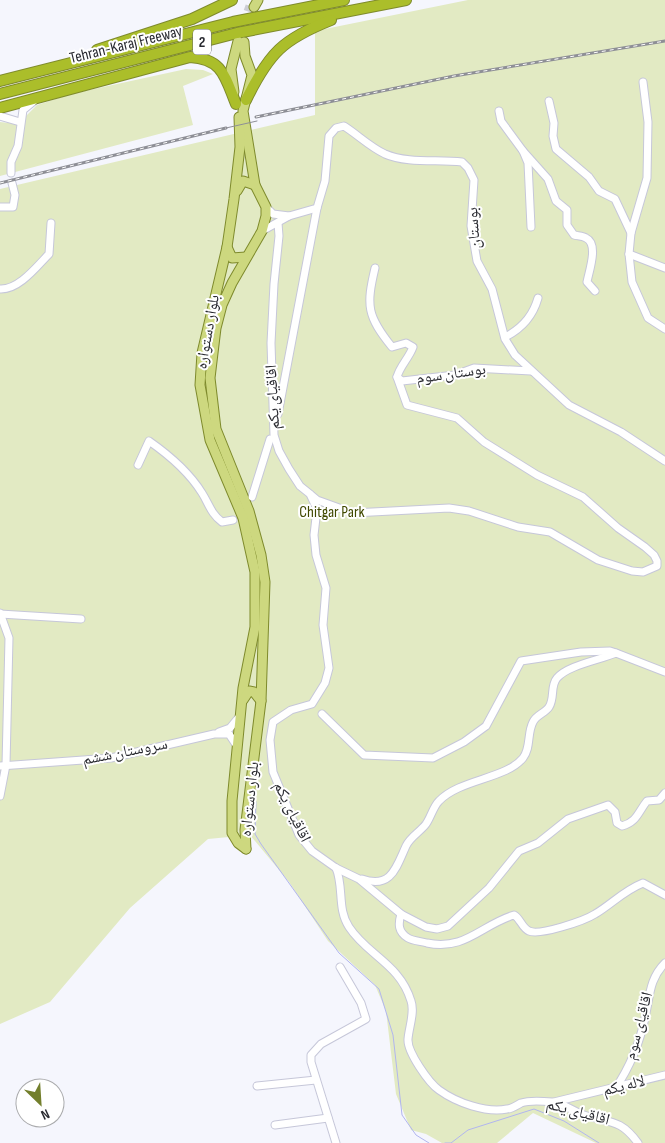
<svg xmlns="http://www.w3.org/2000/svg" width="665" height="1143" font-family="'Sofia Sans Condensed','Noto Naskh Arabic',sans-serif">
<style>
.green{fill:#e2eac3}
.lines{fill:none;stroke-linecap:round;stroke-linejoin:round}
.stream{stroke:#b1b5ef;stroke-width:1}
.major-tunnel{stroke:#cccdd4;stroke-width:9;stroke-dasharray:9 4.5;stroke-linecap:butt}
.minor-casing{stroke:#c6c7d9;stroke-width:9}
.major-casing{stroke:#7e8a2c;stroke-width:11}
.highway-casing{stroke:#7e8a2c;stroke-width:12}
.minor{stroke:#fff;stroke-width:7}
.major{stroke:#cdd87f;stroke-width:9}
.highway{stroke:#abbe2a;stroke-width:10}
.tram{stroke:#8e8f96;stroke-width:1}
.rail-casing{stroke:#8e8f96;stroke-width:3}
.rail{stroke:#fff;stroke-width:1;stroke-dasharray:4;stroke-linecap:butt}
.labels{text-anchor:middle;dominant-baseline:central;stroke-width:4;stroke-linejoin:round;paint-order:stroke}
.shield{fill:#fff;stroke:#696a6e;stroke-width:1}
.shield-label{font-size:15px;font-weight:bold;fill:#292a30}
.street-label{font-size:16px;fill:#292a30;stroke:#fff}
.park-label{font-size:16px;fill:#414900;stroke:#fff}
</style>
<rect width="100%" height="100%" fill="#f5f6fd"/>
<g class="green">
<polygon points="468,0 665,0 665,1143 596,1143 533,1113 497,1143 442,1143 426,1134 411,1130 396,1094 386,1011 375,985 328,941 289,882 250,835 208,839 130,908 50,1002 0,1024 0,189 315,115 315,31"/>
<polygon points="186,69 203,70 213,74 183,86 193,125 0,176 0,122 18,124 37,105 71,94"/>
</g>
<g class="lines">
<g class="stream">
<polyline points="256,802 255,834 261,844 339,953 379,989 393,1035 402,1115 416,1135 429,1143"/>
<polyline points="445,1143 451,1143 468,1130 534,1109 564,1121 599,1143"/>
</g>
<polyline class="major-tunnel" points="239,37 250,6"/>
<defs>
<g id="minor">
<polyline points="549,101 554,123 553,136 556,149 589,177 599,191 615,199 631,233 629,254 632,282 648,318 665,329"/>
<polyline points="499,111 501,121 523,151 528,163 531,227"/>
<polyline points="0,116 20,122"/>
<path d="M523,151l25,28 8,22 11,9v15l7,10c4,1 9,1 12,3 13,6 3,33 1,44l8,9"/>
<polyline points="11,173 11,162 18,146 23,110 34,101"/>
<polyline points="0,207 13,207 15,195 12,183"/>
<path d="M289,216l28,-8 8,-27 4,-45 7,-8 8,-2c14,9 26,21 41,28 23,10 53,5 77,8l6,6 6,12 -3,46 6,35 15,28 13,50 10,16 54,50 52,27 44,29"/>
<path d="M278,223l1,13 -5,48 -3,59 3,92 5,16 10,18 11,17 10,8 7,15 -3,26 2,20 10,33 -3,37 6,43 -4,15 -13,21 -21,6 -18,12 -3,18 3,32 26,63 13,16 24,17 23,11 42,35c-3,10 -3,18 7,24 5,3 12,3 19,5 38,8 54,-18 87,-28 6,3 8,13 15,16 10,5 55,-10 66,-17 17,-10 28,-23 48,-31l22,12"/>
<polyline points="262,231 289,216 273,214 266,207"/>
<polyline points="631,233 647,178 648,122 643,82"/>
<polyline points="629,254 665,268"/>
<path d="M375,268c-9,38 -8,48 17,79l14,-4 7,4c-4,11 -13,19 -16,30l5,4 53,-6 19,-7 57,3"/>
<path d="M0,289c19,1 37,-23 49,-35l2,-31"/>
<path d="M505,337c16,-8 28,-21 33,-39"/>
<polyline points="278,414 317,208"/>
<path d="M138,465l11,-24c20,14 40,31 53,52 7,11 9,21 20,29l11,-2"/>
<polyline points="311,495 317,500 353,513 449,508 469,511 518,527 550,532 598,560 632,571 643,572 657,566 657,561 654,555 645,547 618,528 583,497 537,475 484,442 457,418 407,405 397,377"/>
<polyline points="252,497 270,439"/>
<polyline points="0,613 9,638 6,765 0,796"/>
<polyline points="0,614 81,619"/>
<polyline points="322,714 364,755 433,758 464,742 486,726 521,661 581,652 610,651 616,653"/>
<polyline points="219,732 230,728 239,717"/>
<polyline points="0,766 111,758 214,734 229,734 237,746"/>
<path d="M336,868c8,19 1,41 13,59 18,28 51,37 62,74 4,11 -2,26 -3,38 -1,13 21,44 31,51 18,13 47,23 68,19 5,0 10,-4 14,-6 9,-3 21,-2 31,-1 12,1 23,11 35,14 25,7 34,4 51,27"/>
<path d="M362,879c29,10 34,-11 44,-33 4,-9 14,-14 20,-22 5,-7 7,-17 13,-23 21,-22 67,-22 84,-43 8,-10 4,-25 10,-36 3,-7 12,-9 16,-15 6,-9 1,-21 8,-29 11,-13 43,-18 59,-25l49,19"/>
<path d="M401,914l25,13 11,2 11,-3 41,-38 30,-37 19,-8 30,-24 40,-14 7,7 2,11 5,3c15,-4 16,-14 25,-25l12,-1 6,-7"/>
<polyline points="257,1086 316,1080"/>
<path d="M615,1089c15,-22 26,-50 31,-76 4,-19 4,-35 19,-50"/>
<polyline points="554,1102 665,1075"/>
<polyline points="275,1125 328,1118"/>
<polyline points="336,1143 311,1062 311,1055 321,1044 366,1019 361,1003 340,967"/>
</g>
<g id="major">
<polyline points="254,7 258,0"/>
<polyline points="244,42 245,56 252,75 243,111 255,185 266,207 266,216 262,231 232,283 222,305 216,328 210,378 216,429 249,511 261,555 265,582 261,701 245,830 246,849"/>
<polyline points="234,92 231,69 238,41"/>
<polyline points="239,117 240,147 234,199 227,247 202,353 200,385 210,440 243,518 255,572 255,627 243,688 232,801 232,833 238,843 246,849"/>
<polyline points="237,191 243,181 255,185"/>
<polyline points="227,247 232,258 246,257"/>
<polyline points="243,700 249,691 254,692 261,701"/>
</g>
<g id="highway">
<polyline points="97,50 192,19 232,0"/>
<polyline points="0,81 233,22 344,0"/>
<polyline points="0,94 237,33 406,0"/>
<path d="M246,100c23,-47 37,-61 85,-80"/>
<path d="M0,108l190,-51c33,2 35,20 46,47"/>
</g>
</defs>
<use href="#minor" class="minor-casing"/>
<use href="#major" class="major-casing"/>
<use href="#highway" class="highway-casing"/>
<use href="#minor" class="minor"/>
<use href="#major" class="major"/>
<use href="#highway" class="highway"/>
<polyline class="tram" points="226,128 257,121"/>
<defs>
<g id="rail">
<polyline points="256,117 454,76 665,41"/>
<polyline points="0,183 226,128"/>
</g>
</defs>
<use href="#rail" class="rail-casing"/>
<use href="#rail" class="rail"/>
</g>
<g class="labels">
<rect class="shield" x="193" y="29.5" width="18" height="25" rx="4"/>
<g class="shield-label">
<text x="202" y="42">2</text>
</g>
<g class="street-label">
<text transform="translate(126 45) rotate(-14)">Tehran-Karaj Freeway</text>
<text transform="translate(474 228) rotate(-94)">بوستان</text>
<text transform="translate(208 332) rotate(-80)">بلوار دستواره</text>
<text transform="translate(451 374) rotate(-8)">بوستان سوم</text>
<text transform="translate(273 397) rotate(-93)">اقاقیای یکم</text>
<text transform="translate(125 752) rotate(-11)">سروستان ششم</text>
<text transform="translate(250 799) rotate(-84)">بلوار دستواره</text>
<text transform="translate(292 812) rotate(64)">اقاقیای یکم</text>
<text transform="translate(639 1026) rotate(-75)">اقاقیای سوم</text>
<text transform="translate(624 1086) rotate(-14)">لاله یکم</text>
<text transform="translate(578 1112) rotate(15)">اقاقیای یکم</text>
</g>
<g class="park-label">
<text x="332" y="512">Chitgar Park</text>
</g>
</g>
<g transform="translate(40 1103) rotate(155)"><circle r="24" fill="#ffffff" stroke="#a9aaac"/>
<path d="M0-4L9 19L0 12L-9 19Z" fill="#737f2c"/>
<text y="-8" font-size="14" font-weight="bold" text-anchor="middle" fill="#292a30">N</text>
</g>
</svg>
